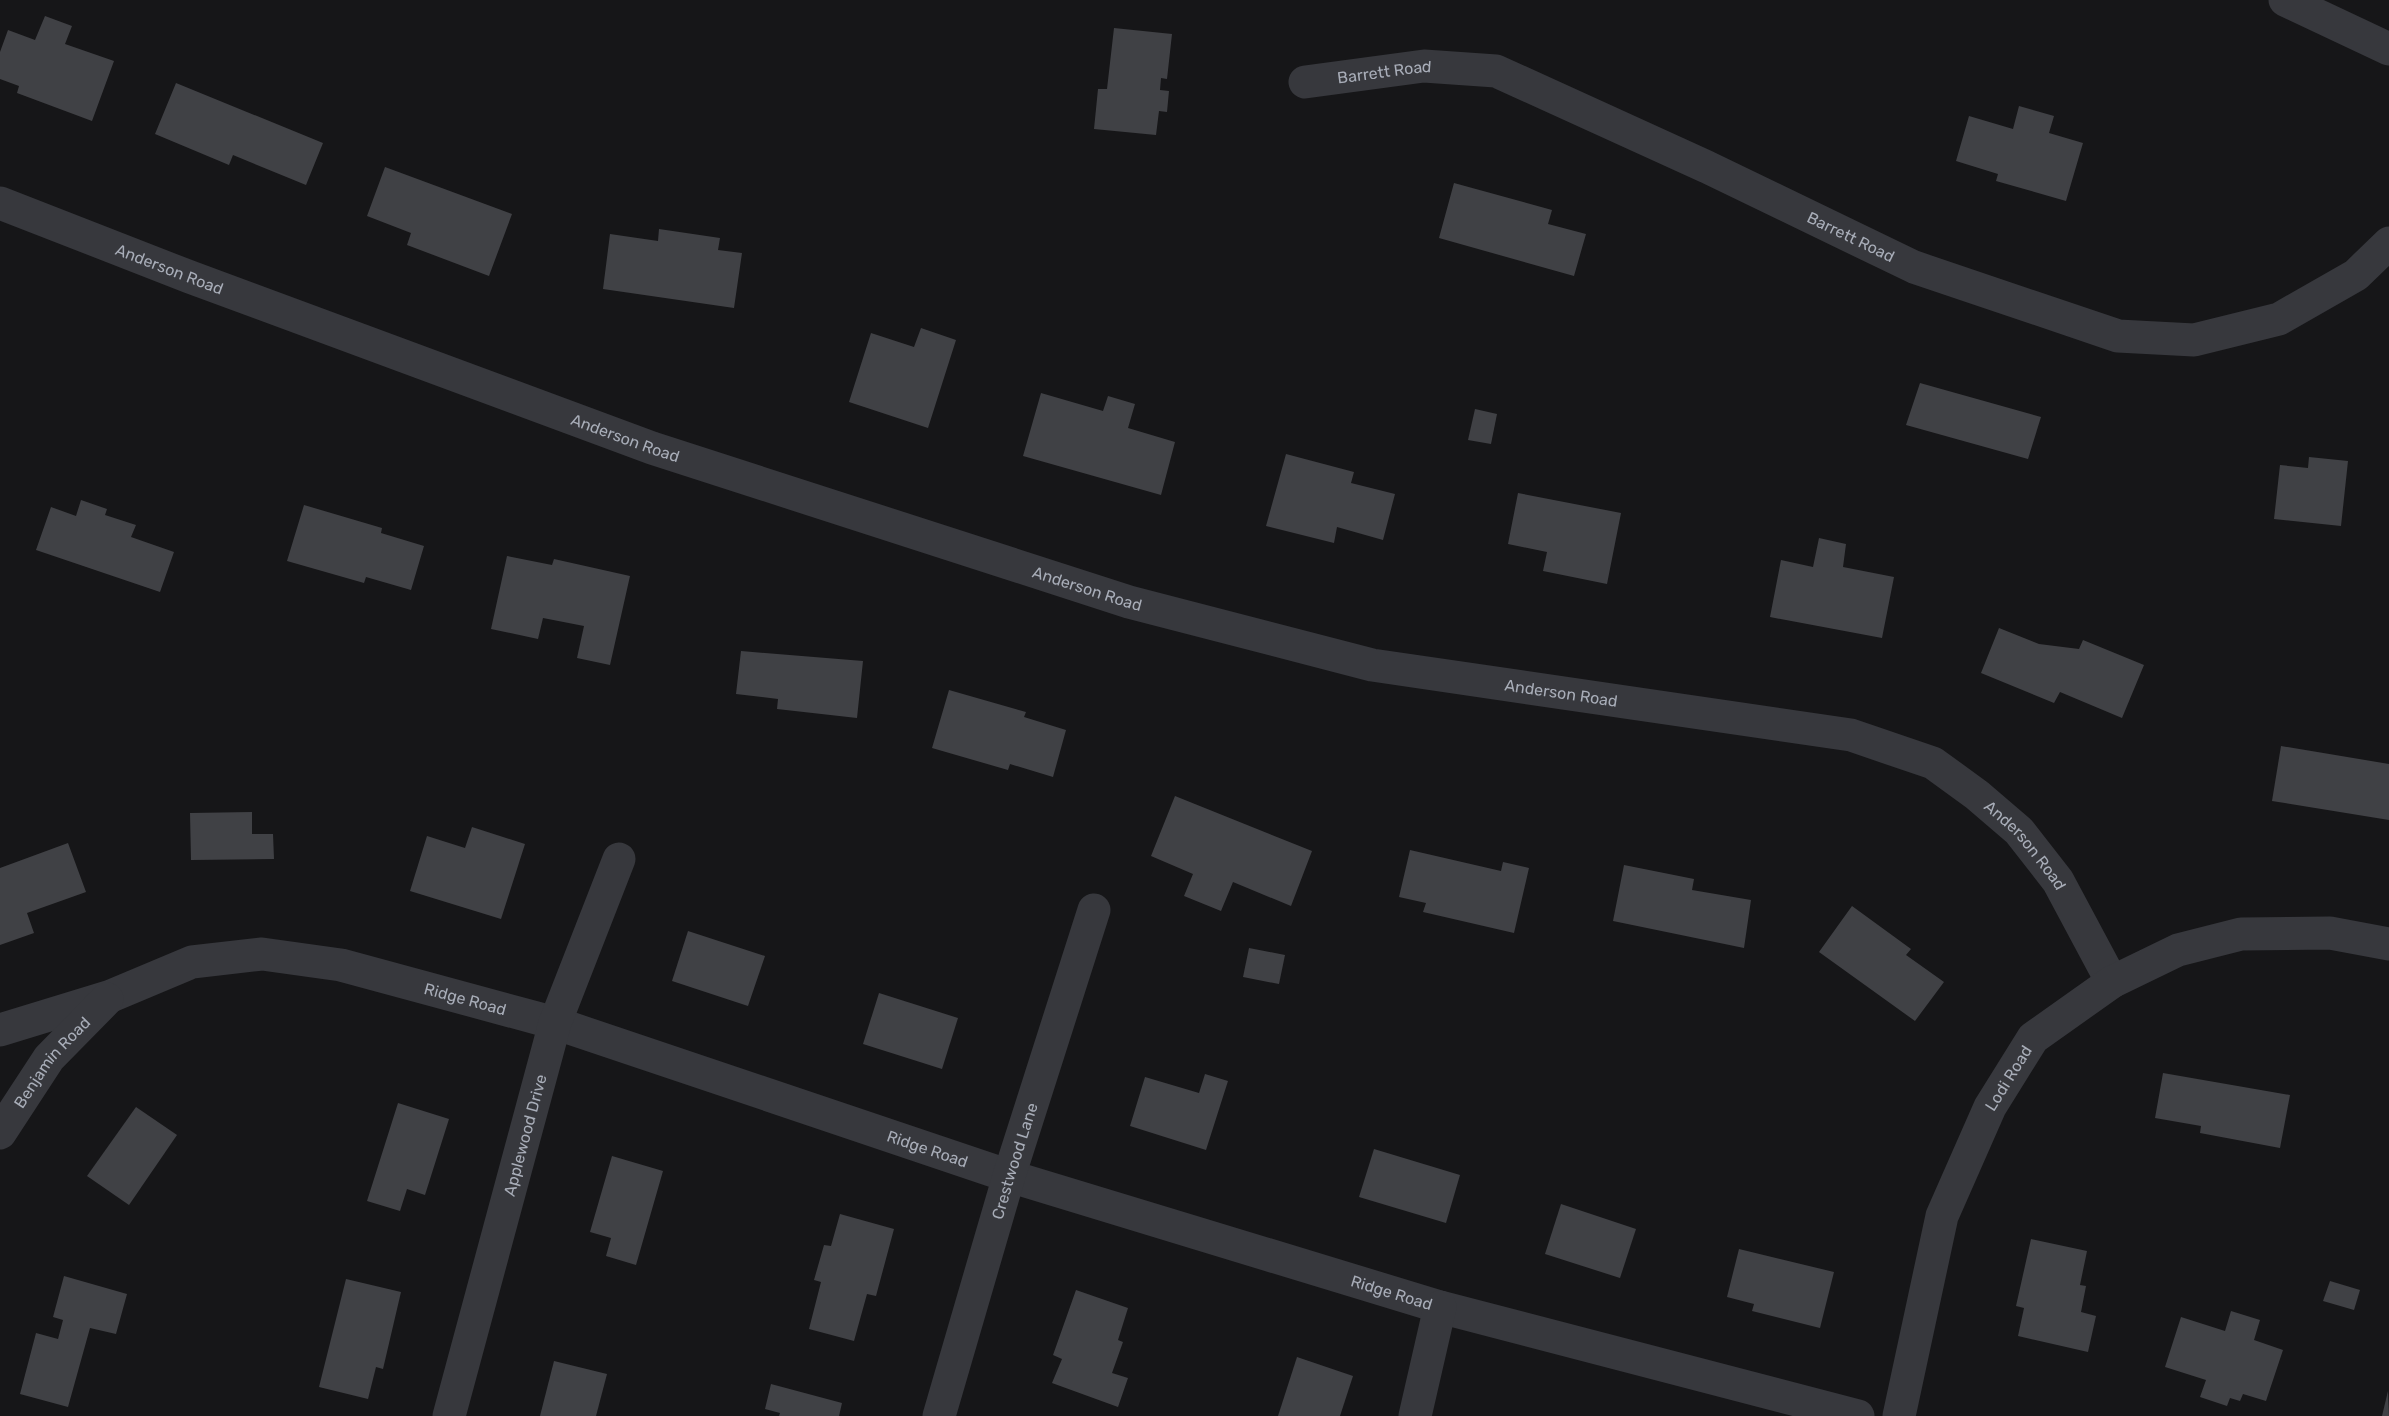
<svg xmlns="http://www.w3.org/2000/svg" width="2389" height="1416" font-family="Rubik,sans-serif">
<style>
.building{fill:#404145}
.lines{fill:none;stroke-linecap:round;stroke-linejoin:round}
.minor{stroke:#37383d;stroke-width:33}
.labels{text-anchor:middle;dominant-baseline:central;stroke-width:4.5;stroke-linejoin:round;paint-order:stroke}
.street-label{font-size:16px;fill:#a8adb8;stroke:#111113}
</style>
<rect width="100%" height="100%" fill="#161618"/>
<g class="building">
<polygon points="45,16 72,26 65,44 114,61 92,121 17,93 19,86 0,79 0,52 8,30 35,40"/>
<polygon points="1114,28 1172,34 1167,79 1161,78 1160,90 1169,91 1167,112 1159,111 1156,135 1094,129 1098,89 1107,89"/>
<polygon points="176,83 323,143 306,185 233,155 229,165 155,134"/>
<polygon points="2019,106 2054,116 2049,133 2083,143 2066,201 1996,181 1998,174 1956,161 1969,116 2013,129"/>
<polygon points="385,167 512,214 489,276 407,245 411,233 367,216"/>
<polygon points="1454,183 1552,210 1548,224 1586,234 1574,276 1439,238"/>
<polygon points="659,229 720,238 718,250 742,253 734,308 603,289 610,234 658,241"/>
<polygon points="921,328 956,340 928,428 849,402 871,333 914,347"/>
<polygon points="1920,383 2041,417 2028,459 1906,425"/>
<polygon points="1041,393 1103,411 1108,396 1135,404 1128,428 1175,442 1161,495 1023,456"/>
<polygon points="1475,409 1497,414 1491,444 1468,440"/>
<polygon points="1286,454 1354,472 1351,483 1395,494 1383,540 1337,527 1334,543 1266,526"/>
<polygon points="2309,457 2348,461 2341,526 2274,519 2280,465 2308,468"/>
<polygon points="1518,493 1621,513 1607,584 1543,571 1547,552 1508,544"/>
<polygon points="81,500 107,509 105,515 136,525 131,537 174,552 160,592 36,550 51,507 76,516"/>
<polygon points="304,505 382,528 381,533 424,546 411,590 366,577 364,583 287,561"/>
<polygon points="1819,538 1846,544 1843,567 1894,577 1882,638 1770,617 1781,560 1813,567"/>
<polygon points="507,556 552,565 554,559 630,576 610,665 577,658 584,626 543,618 538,639 491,629"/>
<polygon points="1999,628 2039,644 2079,649 2083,640 2144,665 2122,718 2060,692 2054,703 1981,673"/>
<polygon points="741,651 863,661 857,718 777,709 778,699 736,694"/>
<polygon points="949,690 1026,712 1024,717 1066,730 1053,777 1010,764 1008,770 932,748"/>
<polygon points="2281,746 2389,764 2389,820 2272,801"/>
<polygon points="1175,796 1312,851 1291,906 1233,882 1221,911 1184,896 1193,874 1151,856"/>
<polygon points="252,812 252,834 273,834 274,859 191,860 190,813"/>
<polygon points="472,827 525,844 501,919 410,891 427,836 465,848"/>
<polygon points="68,843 86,892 27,913 34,933 0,945 0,868"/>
<polygon points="1410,850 1501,871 1503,862 1529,868 1514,933 1423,912 1426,903 1399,897"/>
<polygon points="1624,865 1694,879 1692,890 1751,900 1744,948 1613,921"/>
<polygon points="1852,906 1911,949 1906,955 1944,982 1915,1021 1819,952"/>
<polygon points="688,931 765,956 748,1006 672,981"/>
<polygon points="1249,948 1285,955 1279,984 1243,977"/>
<polygon points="879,993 958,1018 942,1069 863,1044"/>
<polygon points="2163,1073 2290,1095 2280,1148 2200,1133 2201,1126 2155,1118"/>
<polygon points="1205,1074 1228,1081 1206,1150 1130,1126 1145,1077 1199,1093"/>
<polygon points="398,1103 449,1119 425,1195 407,1189 400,1211 367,1201"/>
<polygon points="136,1107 177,1135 129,1205 87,1176"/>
<polygon points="1374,1149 1460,1175 1446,1223 1359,1197"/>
<polygon points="612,1156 663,1171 636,1265 606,1256 611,1238 590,1232"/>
<polygon points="1561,1204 1636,1229 1620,1278 1545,1254"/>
<polygon points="840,1214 894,1229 876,1296 867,1294 854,1341 809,1329 821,1282 814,1280 824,1245 831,1246"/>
<polygon points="2031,1239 2087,1251 2080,1285 2086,1286 2081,1312 2096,1316 2088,1352 2018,1336 2024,1308 2016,1306"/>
<polygon points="1739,1249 1834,1272 1820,1328 1752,1311 1754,1304 1727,1297"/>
<polygon points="64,1276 127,1294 116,1334 90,1328 68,1407 20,1394 36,1333 58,1339 63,1320 53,1317"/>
<polygon points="346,1279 401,1292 383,1369 376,1367 368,1399 319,1387"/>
<polygon points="2330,1281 2360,1290 2354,1310 2323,1301"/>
<polygon points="1076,1290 1128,1308 1118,1340 1123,1342 1112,1373 1128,1378 1118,1407 1052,1383 1062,1359 1053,1355"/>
<polygon points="2231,1311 2260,1320 2254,1340 2283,1350 2266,1401 2243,1394 2240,1401 2230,1398 2227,1406 2200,1397 2206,1380 2165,1367 2181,1317 2225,1331"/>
<polygon points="1297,1357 1353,1376 1340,1416 1278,1416"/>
<polygon points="554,1361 607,1374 596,1416 540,1416"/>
<polygon points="771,1384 842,1403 839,1416 779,1416 780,1413 765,1409"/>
<polygon points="2388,1391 2389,1416 2382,1416"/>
</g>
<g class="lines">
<g class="minor">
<polyline points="2285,0 2389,49"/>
<path id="s1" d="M1305,82l119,-16 72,5 211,96 207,100 204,69 76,4 85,-21 77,-44 33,-32"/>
<path id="s2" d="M0,203l190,74 462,171 477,154 243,63 479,70 82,28 44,32 42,36 39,50 54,101"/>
<path id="s3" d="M0,1030l111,-34 81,-34 70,-8 79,11 214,58 454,153 431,131 418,109"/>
<path id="s4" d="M0,1133l49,-75 58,-59"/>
<path id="s5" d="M449,1416l106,-393 64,-164"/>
<path id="s6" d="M939,1416l70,-240 85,-266"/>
<polyline points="1415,1416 1440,1307"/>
<path id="s7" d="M1899,1416l43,-200 48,-109 43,-69 79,-56 66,-32 63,-16 89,-1 59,11"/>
</g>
</g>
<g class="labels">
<g class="street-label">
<text stroke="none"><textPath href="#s1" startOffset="80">Barrett Road</textPath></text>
<text stroke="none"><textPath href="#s1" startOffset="584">Barrett Road</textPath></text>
<text stroke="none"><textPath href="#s2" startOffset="182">Anderson Road</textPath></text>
<text stroke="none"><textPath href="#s2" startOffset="668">Anderson Road</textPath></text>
<text stroke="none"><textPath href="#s2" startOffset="1154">Anderson Road</textPath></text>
<text stroke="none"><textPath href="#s2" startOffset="1640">Anderson Road</textPath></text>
<text stroke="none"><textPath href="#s2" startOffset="2144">Anderson Road</textPath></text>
<text stroke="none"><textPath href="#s3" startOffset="483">Ridge Road</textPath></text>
<text stroke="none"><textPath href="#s4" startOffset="88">Benjamin Road</textPath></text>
<text stroke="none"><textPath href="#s7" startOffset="358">Lodi Road</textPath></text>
<text stroke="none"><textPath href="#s5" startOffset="291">Applewood Drive</textPath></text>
<text stroke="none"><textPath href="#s3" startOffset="969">Ridge Road</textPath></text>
<text stroke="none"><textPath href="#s6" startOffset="266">Crestwood Lane</textPath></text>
<text stroke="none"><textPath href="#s3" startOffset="1455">Ridge Road</textPath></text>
</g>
</g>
</svg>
